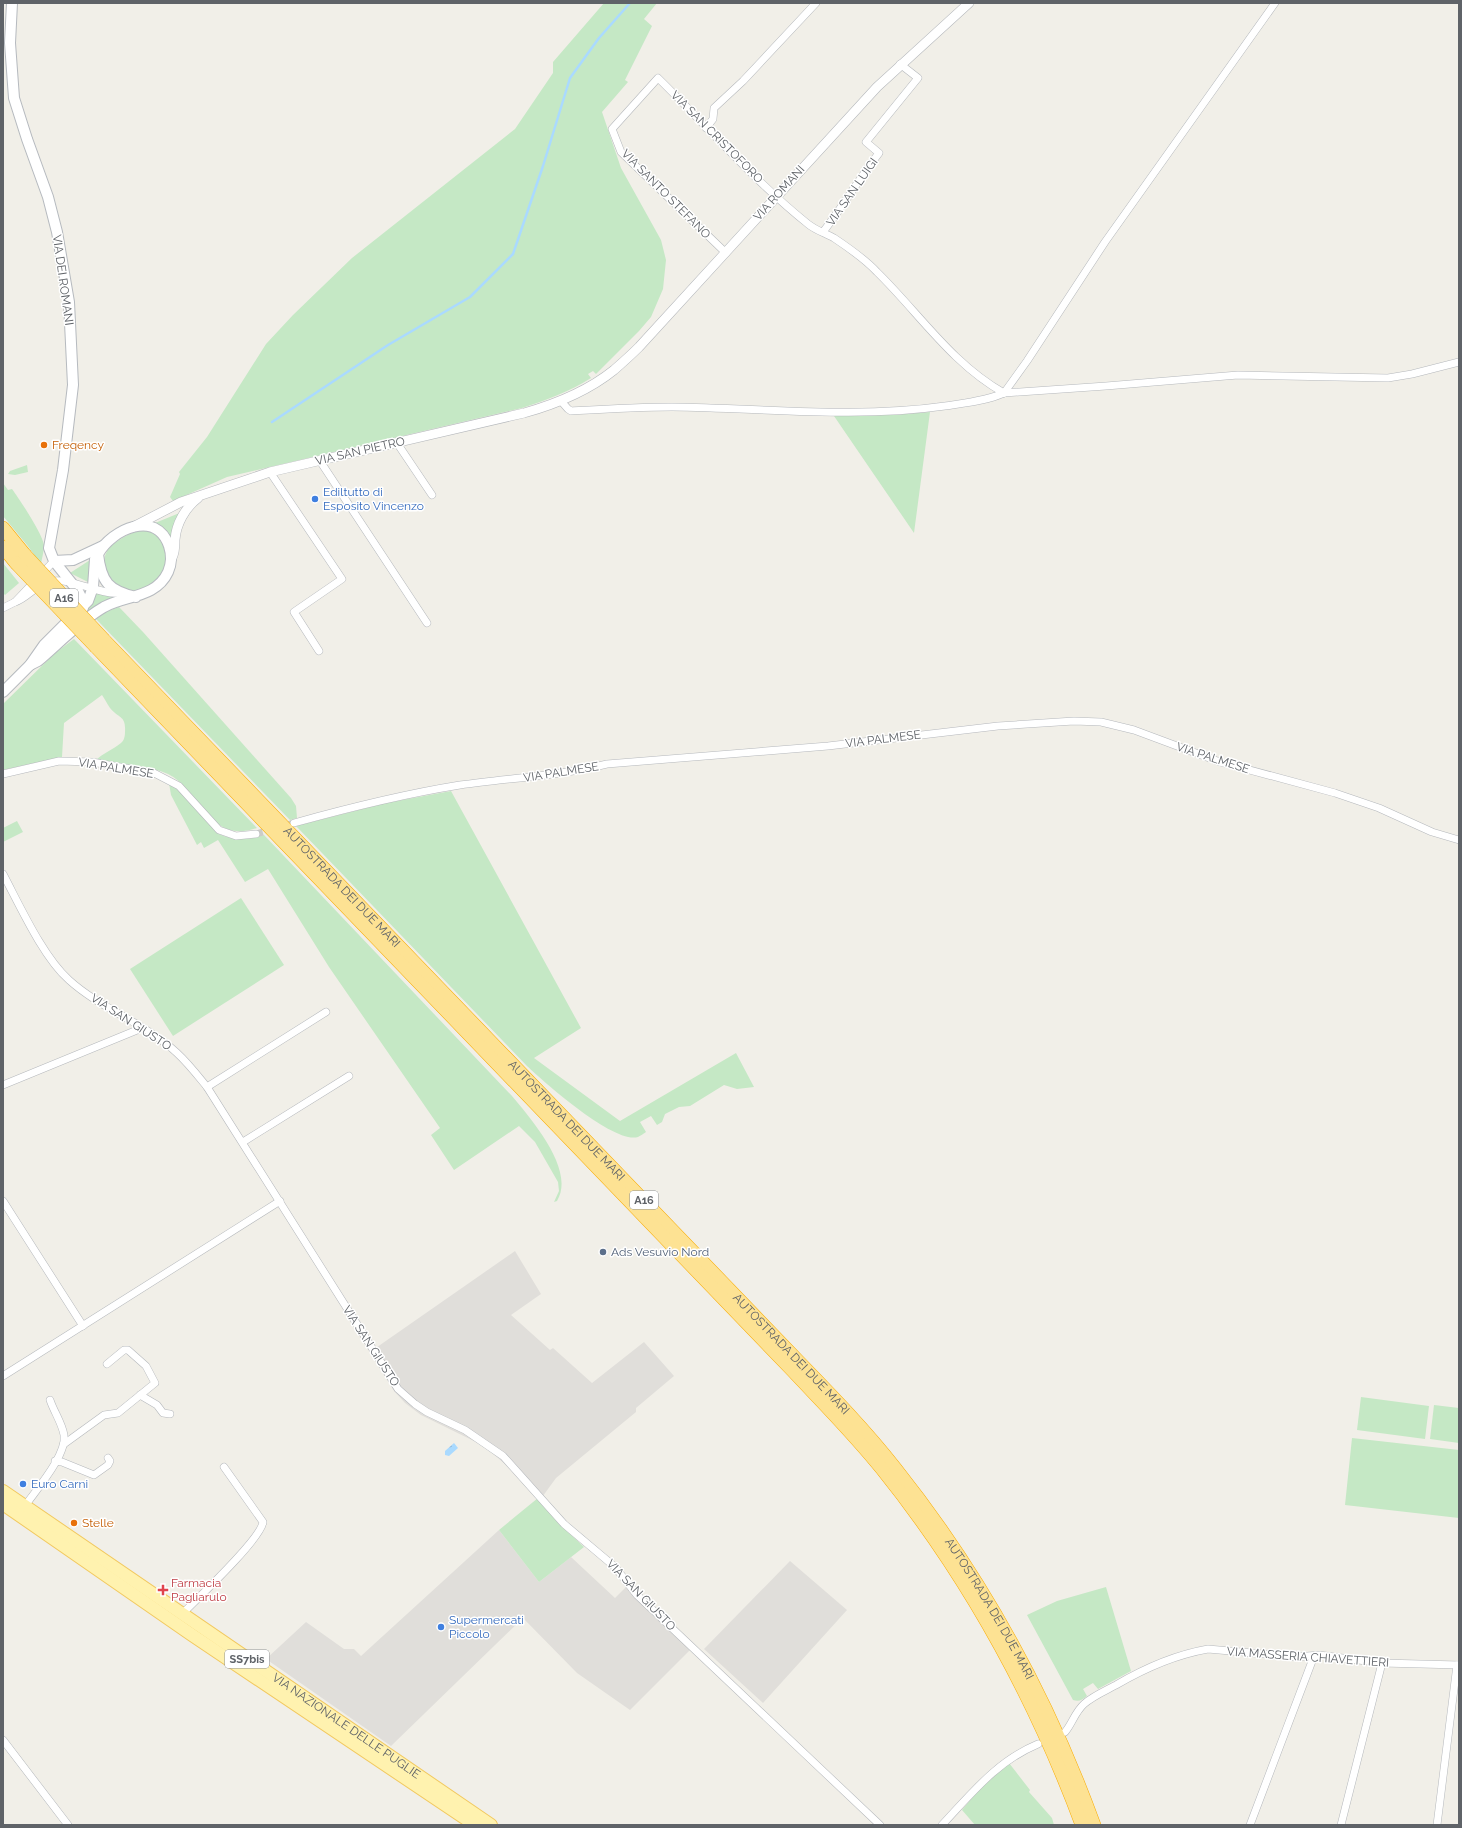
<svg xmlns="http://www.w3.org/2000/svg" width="1462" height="1828" font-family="Raleway,sans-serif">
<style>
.industrial{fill:#e0deda}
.green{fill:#c5e8c5}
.water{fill:url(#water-ripples)}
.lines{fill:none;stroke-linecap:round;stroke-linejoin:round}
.stream{stroke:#aadaff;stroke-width:2.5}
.minor-tunnel{stroke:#ccccc8;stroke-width:7;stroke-dasharray:7 3.5;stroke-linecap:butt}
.minor-casing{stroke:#b5b8bc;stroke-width:8}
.tertiary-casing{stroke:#b5b8bc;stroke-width:10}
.secondary-casing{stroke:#b6babf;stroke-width:12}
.primary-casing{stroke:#f2c960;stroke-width:14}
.motorway-casing{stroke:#f9ab00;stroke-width:14}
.minor{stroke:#fff;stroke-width:7}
.tertiary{stroke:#fff;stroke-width:9}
.secondary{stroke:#fff;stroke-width:10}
.primary{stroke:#fff2af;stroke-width:12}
.motorway{stroke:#fde293;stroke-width:13}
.motorway-bridge-casing{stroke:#f9ab00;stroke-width:14;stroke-linecap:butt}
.motorway-bridge{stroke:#fde293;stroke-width:13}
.food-dot{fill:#e8710a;stroke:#fff;stroke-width:1.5}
.shop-dot{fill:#3f7fe0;stroke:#fff;stroke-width:1.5}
.service-dot{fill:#5c6f8a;stroke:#fff;stroke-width:1.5}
.health-dot{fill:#e0444e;stroke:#fff;stroke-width:1.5}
.labels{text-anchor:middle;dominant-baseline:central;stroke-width:3;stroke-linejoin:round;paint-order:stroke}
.shield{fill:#fff;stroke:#8f9295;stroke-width:1}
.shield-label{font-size:11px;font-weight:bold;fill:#5f6368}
.street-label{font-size:12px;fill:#5f6368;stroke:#fff}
.food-label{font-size:12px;fill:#c56008;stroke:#fff;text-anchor:start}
.shop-label{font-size:12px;fill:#366cbe;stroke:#fff;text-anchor:start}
.service-label{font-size:12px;fill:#4e5e75;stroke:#fff;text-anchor:start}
.health-label{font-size:12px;fill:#be3a42;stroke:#fff;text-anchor:start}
</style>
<defs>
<pattern id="water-ripples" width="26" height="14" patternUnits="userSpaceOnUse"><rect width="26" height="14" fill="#aadaff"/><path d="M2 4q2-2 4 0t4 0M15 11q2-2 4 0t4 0" fill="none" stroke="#8eb4d2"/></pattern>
</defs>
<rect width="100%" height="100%" fill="#f1efe8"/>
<g class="industrial">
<polygon points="515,1251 541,1294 511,1315 550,1350 553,1348 592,1383 644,1342 674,1376 636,1408 636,1412 556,1478 540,1500 510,1468 482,1445 421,1415 405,1403 394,1391 370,1352"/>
<polygon points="499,1530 539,1582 571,1557 615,1598 626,1587 650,1613 690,1650 630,1710 577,1673 523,1618 391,1746 266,1659 306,1622 344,1649 354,1649 361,1656"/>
<polygon points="790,1561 847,1610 763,1703 704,1649"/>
</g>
<g class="green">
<path d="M604,3h53l-13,16 8,7 -27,54 3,2 -26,30 19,56 40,72 5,20 -3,29 -12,28 -12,14 -43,43 -3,-3 -5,3 3,4c-22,14 -45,22 -69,30l-295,69 -54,24 -3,-4 10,-23 -1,-2 28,-35 59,-93 27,-29 59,-57 163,-129 38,-56v-11z"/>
<polygon points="930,412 914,533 834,416 892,415"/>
<polygon points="27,465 28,472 15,475 8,474 10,471"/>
<path d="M3,483l5,7 4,-1c8,11 30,44 32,56 0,6 -2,13 -3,19l-14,-19 -24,-29z"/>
<polygon points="182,512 172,543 150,525"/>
<path d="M147,529l17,11c1,7 5,18 3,24 -8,23 -41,38 -58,15 -2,-2 -3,-8 -4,-11 -3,-11 2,-20 11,-26 10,-6 18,-12 31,-13z"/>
<polygon points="90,560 90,583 70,573"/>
<polygon points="3,563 19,583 5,595 3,593"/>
<polygon points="94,591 115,598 85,615 83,613"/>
<polygon points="119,607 143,632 291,798 296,806 297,818 290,820 96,619 105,612"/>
<path d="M74,639l183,189c-48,17 -55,-37 -89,-54 -20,-9 -51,-10 -73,-13 8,-8 17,-11 26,-18 3,-2 4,-7 4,-11 1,-17 -6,-13 -15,-24 -3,-4 -5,-9 -8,-13l-38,28 -2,34 -59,13v-66l52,-51z"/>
<path d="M169,783l8,5 42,46c15,7 29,6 45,1l248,261c19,23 64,74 45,105l-3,1 5,-11 -1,-9 -23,-40 -16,-16 -65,44 -23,-35 9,-7 -111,-161 -61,-98 -23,13 -27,-42 -14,8 -3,-6 -4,3 -26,-50z"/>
<path d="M451,791l130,237 -47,30 86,63 116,-68 18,34 -17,2 -13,-4 -34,21 -11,1 -14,7 -3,8 -5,3 -6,-9 -11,6 6,10c-3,2 -6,4 -8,5 -24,7 -93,-54 -111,-71l-231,-240 90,-23z"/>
<polygon points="17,821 23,832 3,842 3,828"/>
<polygon points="241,898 284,965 173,1036 130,969"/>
<polygon points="1361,1397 1429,1406 1425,1439 1357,1430"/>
<polygon points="1434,1405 1459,1408 1459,1443 1430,1439"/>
<polygon points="1352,1438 1459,1450 1459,1518 1345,1505"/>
<polygon points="538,1498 563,1527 584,1547 539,1582 499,1530"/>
<path d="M1106,1587l25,84 -33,18 -5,-6 -10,6 4,7c-5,4 -8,6 -14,4l-46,-85 30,-14z"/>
<polygon points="1009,1763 1030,1790 1029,1792 1052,1818 1054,1825 975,1825 962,1810 976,1793"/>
</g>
<polygon class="water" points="454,1443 458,1448 449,1456 445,1455 445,1451"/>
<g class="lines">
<polyline class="stream" points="272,422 388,345 470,297 513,254 543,166 570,78 599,38 630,3"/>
<polyline class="minor-tunnel" points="256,834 294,823"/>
<defs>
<g id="minor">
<polyline points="706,128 713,119 714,108 743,81 816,3"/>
<path d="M823,232c20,-26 36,-53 56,-79l-13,-11 52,-64 -18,-14"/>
<path d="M726,253l-105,-101 -9,-23 46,-51c49,48 95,102 150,146 7,6 17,9 26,14 15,10 31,21 43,34 42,41 75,92 127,121"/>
<polyline points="1004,393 1027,361 1105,242 1275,3"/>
<path d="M561,401l7,8 3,2c34,-2 67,-4 101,-4 91,1 182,12 273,-1 19,-3 41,-5 59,-13l102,-7 132,-11 150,3 24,-4 47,-12"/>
<polyline points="397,443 432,495"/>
<polyline points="320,461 427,623"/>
<polyline points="270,472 342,579 294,612 319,651"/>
<path d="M15,602c13,-4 23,-20 37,-21 21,-3 48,14 67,12"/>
<polyline points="3,608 15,602 54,561"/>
<polyline points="3,774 59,761 92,762 154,773 179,786 219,830 236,836 256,834"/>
<path d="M294,823c54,-15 110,-29 166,-38 49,-7 99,-9 147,-21l221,-18 170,-20 76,-5 27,1 33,8 86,32 115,31 44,15 53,24 27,8"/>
<path d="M3,874c17,32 40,83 66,106 32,29 76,43 108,73 11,10 21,23 30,34l191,302 17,15 12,8 38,18 38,26 61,68 51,43 22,28 243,230"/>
<polyline points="3,1085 142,1028"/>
<polyline points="207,1087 326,1012"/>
<polyline points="243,1142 349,1076"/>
<polyline points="3,1201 83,1326"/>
<polyline points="3,1376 280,1201"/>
<polyline points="140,1395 157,1405 163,1413 170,1414"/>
<polyline points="64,1444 104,1415 118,1413 155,1383 146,1366 128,1350 124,1350 107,1364"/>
<polyline points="55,1461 62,1462 94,1475 108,1465 110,1461 108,1458"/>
<path d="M25,1506c11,-16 42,-51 39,-71 -2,-12 -10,-23 -14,-35"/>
<path d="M182,1614c15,-15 79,-75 81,-92l-39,-55"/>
<path d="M1065,1732c7,-8 10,-20 19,-28 9,-8 21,-13 32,-19 29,-17 58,-30 92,-36l88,8 23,-2 63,8 77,2"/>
<polyline points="3,1740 68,1825"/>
<path d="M942,1825c30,-32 55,-64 96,-81"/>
<polyline points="1250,1825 1314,1656"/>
<polyline points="1341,1825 1382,1663"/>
<polyline points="1437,1825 1457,1665"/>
</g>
<g id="tertiary">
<path d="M133,527l48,-25 89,-30 254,-59c32,-9 64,-22 90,-43 8,-7 17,-15 25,-23l238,-260 92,-84"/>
<path d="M172,558c3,-6 3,-11 3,-18 1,-16 10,-32 23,-42"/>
</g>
<g id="secondary">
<polyline points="12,3 10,43 14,98 27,139 48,197 57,232 69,302 73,385 63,470 49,548 54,561 78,591 82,599 83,608"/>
<polyline points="54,561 73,560 103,546"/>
<path d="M30,665l8,-4c21,-18 42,-40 66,-54 22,-12 52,-9 64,-35 4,-9 4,-17 1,-26 -13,-37 -57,-17 -71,8 3,28 11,37 38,43"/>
<polyline points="3,692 30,665 44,645 88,601 93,587 95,559"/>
</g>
<g id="primary">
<path id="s1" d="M3,1491l488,334"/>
<polyline points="3,1504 192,1635 475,1825"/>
</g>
<g id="motorway">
<polyline points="3,528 25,555"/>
<polyline points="3,547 16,563"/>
<path id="s2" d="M104,640l696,723c33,34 66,68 95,105 86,108 152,228 199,357"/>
<path d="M96,647l696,723c31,33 62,64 90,99 86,107 152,227 200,356"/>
</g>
</defs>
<use href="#minor" class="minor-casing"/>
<use href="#tertiary" class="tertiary-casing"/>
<use href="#secondary" class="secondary-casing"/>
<use href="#primary" class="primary-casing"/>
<use href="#motorway" class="motorway-casing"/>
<use href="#minor" class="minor"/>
<use href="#tertiary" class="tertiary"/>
<use href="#secondary" class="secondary"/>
<use href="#primary" class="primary"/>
<use href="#motorway" class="motorway"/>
<defs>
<g id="motorway-bridge">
<polyline points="25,555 104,640"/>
<polyline points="16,563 96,647"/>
</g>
</defs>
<use href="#motorway-bridge" class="motorway-bridge-casing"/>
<use href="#motorway-bridge" class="motorway-bridge"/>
</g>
<g class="food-dot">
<circle cx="44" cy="445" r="4"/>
<circle cx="74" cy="1523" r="4"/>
</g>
<g class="shop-dot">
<circle cx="315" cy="499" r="4"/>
<circle cx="23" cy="1484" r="4"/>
<circle cx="441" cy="1627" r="4"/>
</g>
<circle class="service-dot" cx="603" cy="1252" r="4"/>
<path class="health-dot" d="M161 1584h4v4h4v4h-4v4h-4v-4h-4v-4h4z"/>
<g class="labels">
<g class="shield">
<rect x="50" y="589" width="28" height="18" rx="3"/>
<rect x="630" y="1191" width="28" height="18" rx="3"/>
<rect x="225" y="1650" width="44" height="18" rx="3"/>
</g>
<g class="shield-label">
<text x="64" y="598">A16</text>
<text x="644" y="1200">A16</text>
<text x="247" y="1659">SS7bis</text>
</g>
<g class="street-label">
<text transform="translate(717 137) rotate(45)">VIA SAN CRISTOFORO</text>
<text transform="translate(852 192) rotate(-55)">VIA SAN LUIGI</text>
<text transform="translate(779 193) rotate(-48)">VIA ROMANI</text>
<text transform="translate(666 194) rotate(45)">VIA SANTO STEFANO</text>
<text transform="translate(63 280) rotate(82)">VIA DEI ROMANI</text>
<text transform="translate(360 451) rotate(-13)">VIA SAN PIETRO</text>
<text transform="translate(883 739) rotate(-7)">VIA PALMESE</text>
<text transform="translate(1213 758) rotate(18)">VIA PALMESE</text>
<text transform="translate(116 768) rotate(9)">VIA PALMESE</text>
<text transform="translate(561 772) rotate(-9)">VIA PALMESE</text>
<text stroke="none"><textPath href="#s2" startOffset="343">AUTOSTRADA DEI DUE MARI</textPath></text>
<text transform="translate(131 1022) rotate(33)">VIA SAN GIUSTO</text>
<text stroke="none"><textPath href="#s2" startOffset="667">AUTOSTRADA DEI DUE MARI</textPath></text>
<text transform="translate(371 1346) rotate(57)">VIA SAN GIUSTO</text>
<text stroke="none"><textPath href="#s2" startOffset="991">AUTOSTRADA DEI DUE MARI</textPath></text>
<text transform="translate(641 1595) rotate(46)">VIA SAN GIUSTO</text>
<text stroke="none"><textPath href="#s2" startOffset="1315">AUTOSTRADA DEI DUE MARI</textPath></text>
<text transform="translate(1308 1657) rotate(4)">VIA MASSERIA CHIAVETTIERI</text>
<text stroke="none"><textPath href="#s1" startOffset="416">VIA NAZIONALE DELLE PUGLIE</textPath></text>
</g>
<g class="food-label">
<text x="52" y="445">Freqency</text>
<text x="82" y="1523">Stelle</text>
</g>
<g class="shop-label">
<text x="323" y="492">Ediltutto di<tspan x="323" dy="14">Esposito Vincenzo</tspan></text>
<text x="31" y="1484">Euro Carni</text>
<text x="449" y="1620">Supermercati<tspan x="449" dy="14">Piccolo</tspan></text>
</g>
<g class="service-label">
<text x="611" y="1252">Ads Vesuvio Nord</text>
</g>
<g class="health-label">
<text x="171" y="1583">Farmacia<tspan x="171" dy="14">Pagliarulo</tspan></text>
</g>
</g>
<rect width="1462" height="1828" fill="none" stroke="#5f6368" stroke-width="8"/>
</svg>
